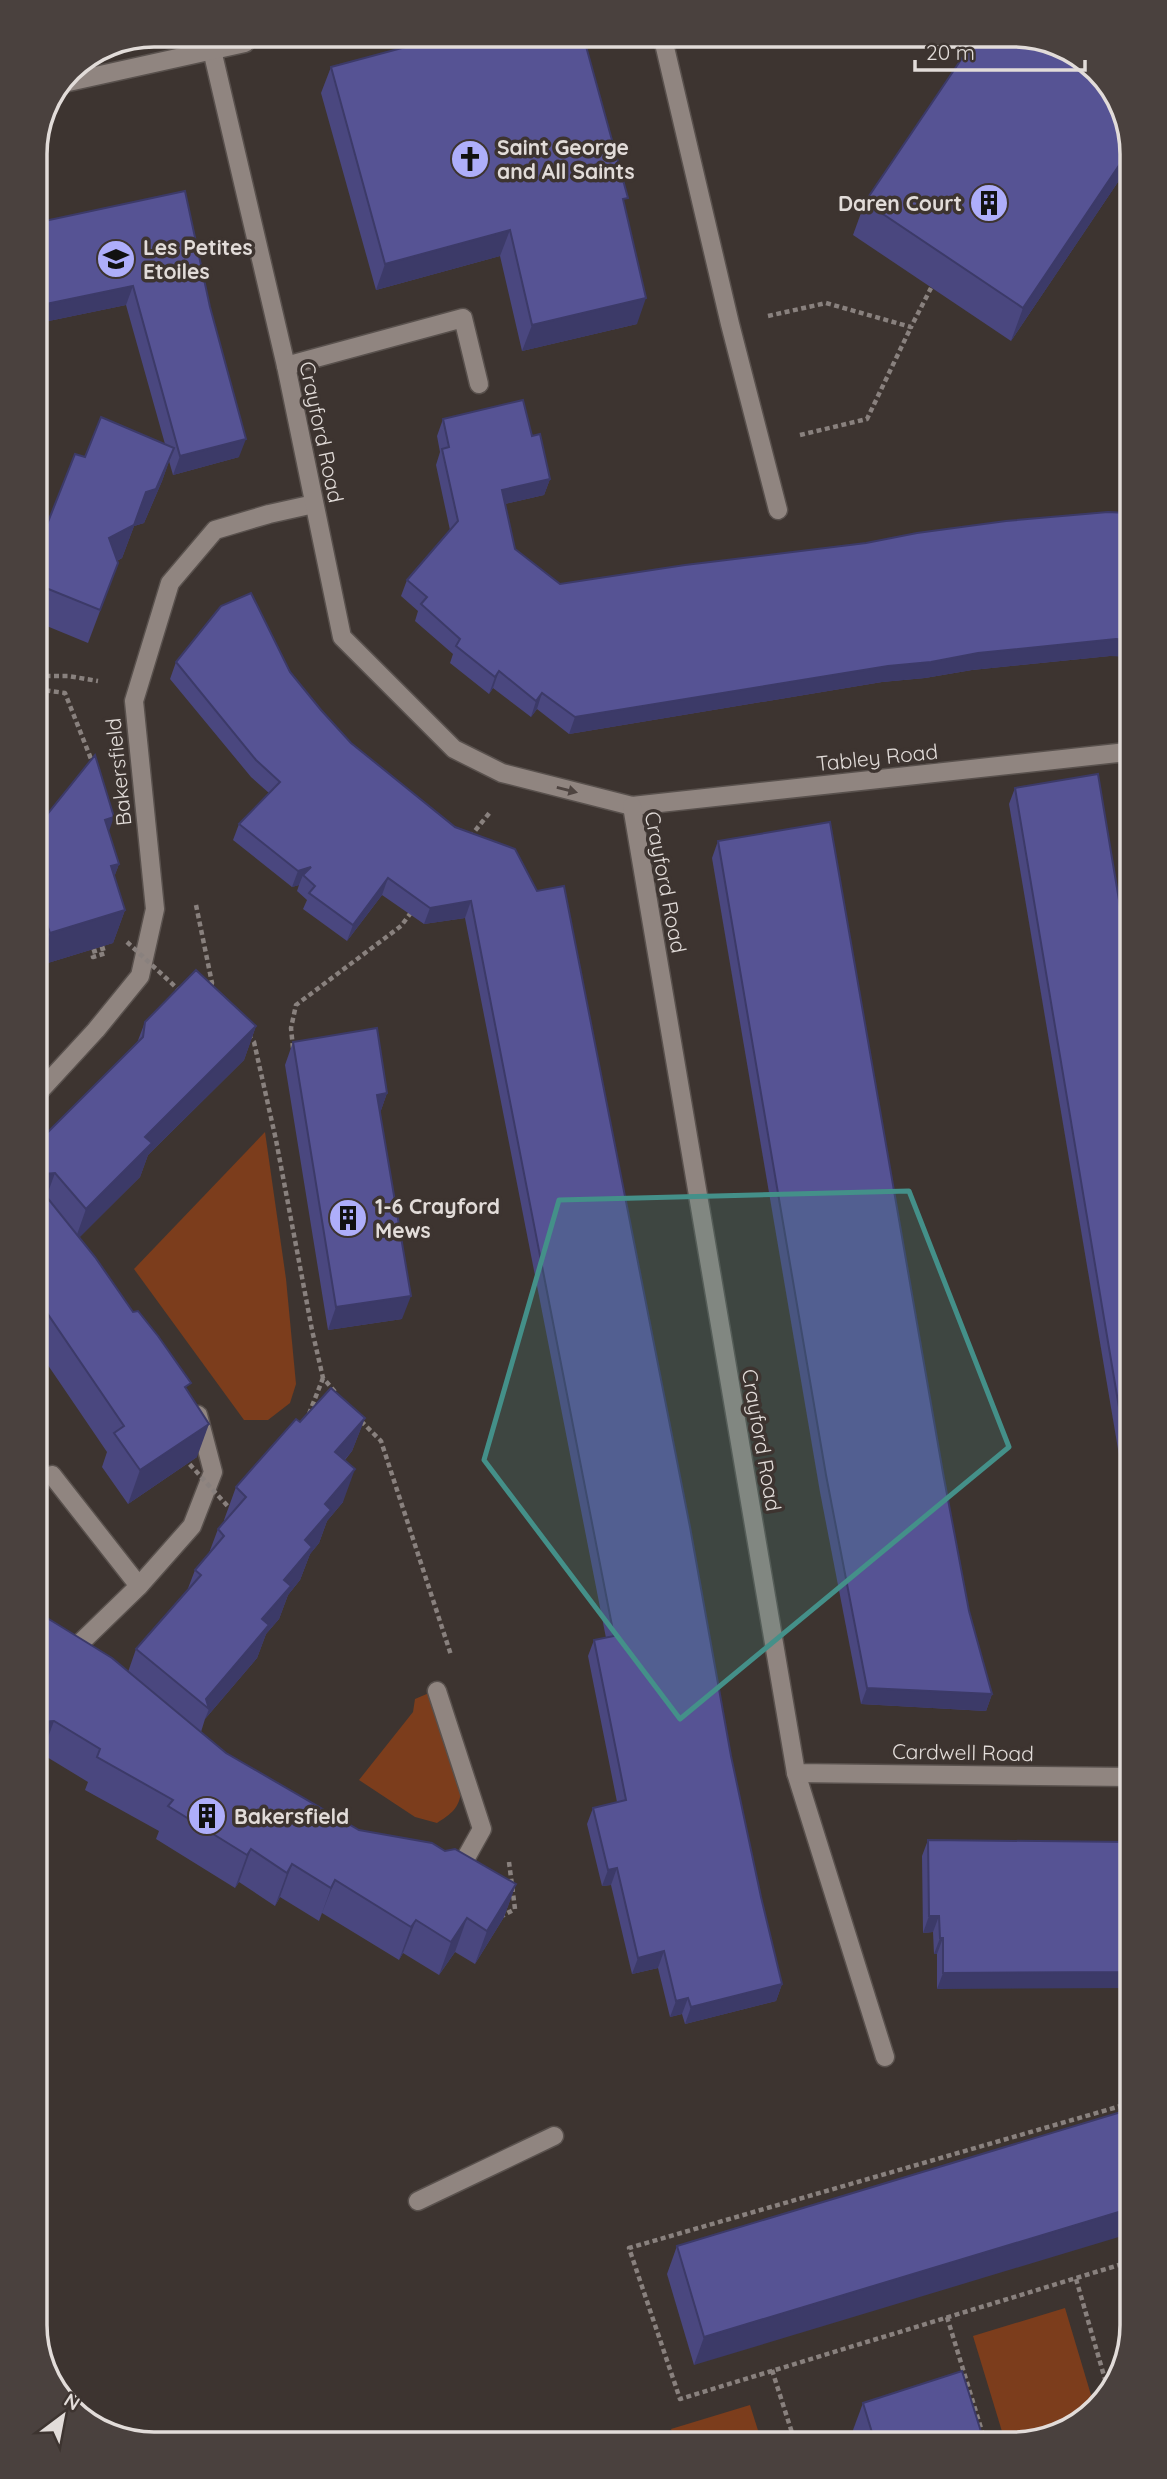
<svg xmlns="http://www.w3.org/2000/svg" width="1167" height="2479" font-family="Quicksand,sans-serif">
<style>
.green{fill:#7c3d1c}
.lines{fill:none;stroke-linecap:round;stroke-linejoin:round}
.lane-casing{stroke:#59514d;stroke-width:21}
.street-casing{stroke:#59514d;stroke-width:21}
.path{stroke:#89817e;stroke-width:4.5;stroke-dasharray:5 3.5;stroke-linecap:butt}
.lane{stroke:#908580;stroke-width:18}
.street{stroke:#908580;stroke-width:18}
.path-bridge{stroke:#89817e;stroke-width:4.5;stroke-dasharray:5 3.5;stroke-linecap:butt}
.wall{fill:#4a477f}
.shaded-wall{fill:#3c3a68}
.building{fill:#565394;stroke:#3c3a68;stroke-width:2}
.oneway{fill:#4e4440}
.marked{fill:#449089;fill-opacity:0.2;stroke:#449089;stroke-width:5;stroke-linejoin:round}
.labels{text-anchor:middle;dominant-baseline:central;stroke-width:7;stroke-linejoin:round;paint-order:stroke}
.poi-label{font-size:21px;font-weight:bold;fill:#e2dcd9;stroke:#3d3430;text-anchor:start}
.street-label{font-size:21px;fill:#e2dcd9;stroke:#3d3430}
.rim{fill:none;stroke:#e2dcd9;stroke-width:3.5}
</style>
<rect width="100%" height="100%" fill="#3d3430"/>
<g class="green">
<polygon points="265,1132 286,1279 296,1384 290,1403 268,1420 244,1420 134,1269"/>
<path d="M429,1693l32,97c-1,18 -10,24 -24,33l-22,-6 -56,-37 54,-68 2,-13z"/>
<polygon points="1065,2308 1094,2405 1051,2438 1004,2438 973,2336"/>
<polygon points="750,2405 761,2440 675,2440 671,2429"/>
</g>
<g class="lines">
<defs>
<g id="lane">
<polyline points="663,39 730,324 778,510"/>
<polyline points="286,366 463,318 479,384"/>
<polyline points="38,1093 96,1030 140,976 155,909 134,701 170,583 215,530 269,514 314,504"/>
<polyline points="52,1475 139,1586"/>
<polyline points="71,1652 139,1586 192,1526 213,1472 198,1415"/>
<polyline points="437,1691 482,1829 458,1872 454,1871"/>
<polyline points="796,1773 885,2057"/>
<polyline points="418,2201 554,2136"/>
</g>
<g id="street">
<polyline points="212,50 286,366 342,637 454,749 502,773 632,806 1127,752"/>
<polyline points="64,83 245,43"/>
<polyline points="632,806 796,1773 1130,1777"/>
</g>
</defs>
<use href="#lane" class="lane-casing"/>
<use href="#street" class="street-casing"/>
<g class="path">
<polyline points="768,316 826,303 911,327 931,288"/>
<polyline points="800,435 867,419 911,327"/>
<polyline points="37,676 68,676 98,681"/>
<polyline points="37,689 65,693 93,764"/>
<polyline points="470,837 491,811"/>
<polyline points="196,905 212,983 209,989"/>
<polyline points="105,948 92,952 93,957 106,953"/>
<polyline points="248,1035 254,1042 276,1140 312,1330 323,1378 336,1393"/>
<polyline points="293,1048 291,1028 296,1005 401,926 413,910"/>
<polyline points="309,1414 323,1378"/>
<polyline points="361,1421 381,1441 451,1655"/>
<polyline points="500,1917 515,1909 509,1862"/>
<polyline points="1131,2103 629,2248 680,2399 1132,2261"/>
<polyline points="1076,2279 1109,2393"/>
<polyline points="947,2317 984,2438"/>
<polyline points="772,2370 794,2439"/>
</g>
<use href="#lane" class="lane"/>
<use href="#street" class="street"/>
<g class="path-bridge">
<polyline points="127,942 180,991"/>
<polyline points="184,1458 232,1511"/>
</g>
</g>
<g class="wall">
<polygon points="331,67 625,207 637,324 522,351 500,256 376,290 321,93"/>
<polygon points="1126,116 1126,170 1011,341 853,235 865,202"/>
<polygon points="185,191 239,457 173,475 169,461 162,481 144,523 134,526 122,558 117,561 118,563 88,643 37,622 36,552 85,457 165,444 126,305 39,323 36,309 35,223"/>
<polygon points="443,419 532,436 550,479 544,495 505,504 515,549 560,584 1110,656 972,670 925,678 882,682 569,734 537,709 531,717 493,688 489,694 450,663 453,654 415,621 418,611 401,596 407,580 450,530 436,465 440,452 437,436"/>
<polygon points="176,662 290,672 321,710 351,743 455,827 731,1756 761,1897 782,1984 776,2001 685,2024 682,2014 670,2017 658,1968 632,1974 611,1885 602,1886 587,1824 593,1808 617,1802 588,1656 594,1640 606,1638 465,918 424,924 382,895 347,941 303,909 307,900 297,891 299,885 292,887 233,840 239,824 269,793 251,777 170,679"/>
<polygon points="1015,788 1128,954 1130,1520 1009,804"/>
<polygon points="37,827 109,833 119,864 114,877 125,910 113,943 38,966"/>
<polygon points="718,841 969,1611 992,1694 986,1711 861,1704 820,1492 712,858"/>
<polygon points="145,1022 256,1026 244,1060 148,1155 140,1177 79,1237 188,1391 197,1457 128,1504 102,1467 107,1452 39,1352 38,1142 137,1043"/>
<polygon points="293,1042 387,1093 380,1113 402,1319 328,1330 285,1065"/>
<polygon points="365,1418 352,1451 345,1460 343,1502 327,1521 319,1543 310,1554 300,1580 288,1595 279,1619 266,1634 257,1658 205,1719 201,1732 226,1753 359,1830 445,1851 516,1884 504,1917 475,1964 455,1952 439,1975 403,1953 399,1960 322,1913 319,1921 280,1897 275,1906 239,1882 235,1888 156,1839 159,1831 85,1790 88,1782 42,1754 40,1754 39,1613 128,1672 136,1649 187,1591 195,1570 209,1553 218,1529 225,1521 224,1520 236,1487 300,1422"/>
<polygon points="928,1840 1131,1842 937,1989 937,1954 934,1954 933,1932 923,1933 922,1856"/>
<polygon points="1121,2112 694,2365 667,2274 677,2246"/>
<polygon points="863,2403 983,2438 855,2439 853,2430"/>
</g>
<g class="shaded-wall">
<polygon points="1126,155 1126,170 1011,341 1023,308"/>
<polygon points="510,230 500,256 376,290 385,264"/>
<polygon points="133,286 126,305 39,323 46,304"/>
<polygon points="42,288 36,306 36,290"/>
<polygon points="646,298 637,324 522,351 532,325"/>
<polygon points="246,439 239,457 173,475 180,456"/>
<polygon points="174,448 162,481 144,523 134,526 122,558 97,571 109,538 146,492"/>
<polygon points="550,479 544,495 496,506 502,490"/>
<polygon points="1116,639 1127,640 1127,657 1110,656 972,670 925,678 882,682 569,734 575,717 888,666 978,653"/>
<polygon points="499,671 493,688 489,694 495,677"/>
<polygon points="542,693 537,709 531,717 536,701"/>
<polygon points="114,817 102,851 105,820"/>
<polygon points="119,864 107,897 111,866"/>
<polygon points="311,867 303,875 299,885 292,887 298,871"/>
<polygon points="388,878 382,895 347,941 353,925"/>
<polygon points="471,901 465,918 424,924 430,908"/>
<polygon points="125,910 113,943 38,966 50,933"/>
<polygon points="256,1026 244,1060 148,1155 140,1177 74,1243 86,1209 145,1137"/>
<polygon points="387,1093 379,1116 377,1095"/>
<polygon points="55,1173 43,1206 38,1186 44,1174"/>
<polygon points="411,1296 402,1319 328,1330 336,1307"/>
<polygon points="47,1313 39,1335 39,1323 41,1317"/>
<polygon points="365,1418 352,1451 323,1485 335,1452"/>
<polygon points="209,1424 197,1457 128,1504 140,1470"/>
<polygon points="355,1469 343,1502 327,1521 319,1543 310,1554 300,1580 288,1595 279,1619 266,1634 257,1658 205,1719 209,1709 206,1699 262,1619 325,1504"/>
<polygon points="867,1688 992,1694 986,1711 861,1704"/>
<polygon points="54,1721 42,1754 40,1754 40,1722"/>
<polygon points="251,1849 239,1882 235,1888 247,1855"/>
<polygon points="292,1864 280,1897 275,1906 287,1873"/>
<polygon points="617,1868 611,1885 602,1886 608,1870"/>
<polygon points="335,1880 322,1913 319,1921 331,1888"/>
<polygon points="516,1884 504,1917 475,1964 487,1931"/>
<polygon points="929,1916 939,1916 933,1932 923,1933"/>
<polygon points="467,1918 455,1952 439,1975 451,1942"/>
<polygon points="416,1920 403,1953 399,1960 411,1927"/>
<polygon points="940,1938 943,1938 937,1954 934,1954"/>
<polygon points="664,1951 658,1968 632,1974 638,1958"/>
<polygon points="1131,1972 1131,1988 937,1989 943,1973"/>
<polygon points="782,1984 776,2001 685,2024 691,2007"/>
<polygon points="688,1998 682,2014 670,2017 676,2001"/>
<polygon points="1132,2208 1132,2233 694,2365 704,2337"/>
</g>
<g class="building">
<polygon points="1021,35 1086,60 1126,116 1126,155 1023,308 865,202 977,36"/>
<polygon points="584,39 628,198 623,199 646,298 532,325 510,230 385,264 331,67 428,41"/>
<polygon points="185,191 210,307 246,439 180,456 133,286 46,304 42,288 36,290 35,223"/>
<polygon points="523,400 532,436 540,434 550,479 502,490 515,549 560,584 685,565 866,543 917,533 1006,521 1108,512 1127,513 1127,640 1116,639 978,653 931,662 888,666 575,717 542,693 536,701 499,671 495,677 456,646 460,639 421,604 427,597 407,580 458,521 442,449 449,447 443,419"/>
<polygon points="101,417 174,448 156,489 146,492 134,525 109,538 118,563 100,610 36,584 36,552 75,454 85,457"/>
<polygon points="251,593 290,672 321,710 351,743 455,827 515,849 537,891 564,886 690,1527 731,1756 761,1897 782,1984 691,2007 688,1998 676,2001 664,1951 638,1958 617,1868 608,1870 593,1808 626,1800 594,1640 614,1636 471,901 430,908 388,878 353,925 309,893 315,886 303,875 311,867 298,871 239,824 280,782 256,760 176,662 221,606"/>
<polygon points="95,755 114,817 105,820 119,864 111,866 125,910 50,933 37,896 37,889 44,886 37,864 37,842 40,841 37,842 37,827"/>
<polygon points="1098,774 1128,954 1129,1467 1015,788"/>
<polygon points="830,822 943,1473 969,1611 992,1694 867,1688 826,1475 718,841"/>
<polygon points="196,970 256,1026 145,1137 152,1143 86,1209 55,1173 44,1174 39,1184 41,1190 95,1257 133,1312 138,1311 158,1336 191,1383 185,1387 209,1424 140,1470 114,1433 124,1426 47,1313 41,1317 39,1314 38,1142 143,1037 145,1022"/>
<polygon points="377,1028 387,1093 377,1095 411,1296 336,1307 293,1042"/>
<polygon points="331,1388 365,1418 335,1452 355,1469 325,1504 331,1510 305,1540 312,1547 284,1580 291,1586 262,1619 269,1625 206,1699 209,1709 136,1649 201,1575 195,1570 224,1536 218,1529 246,1497 236,1487 296,1419 300,1422"/>
<polygon points="39,1613 112,1658 226,1753 359,1830 432,1843 445,1851 455,1849 516,1884 487,1931 467,1918 451,1942 416,1920 411,1927 335,1880 331,1888 292,1864 287,1873 251,1849 247,1855 168,1806 173,1800 97,1757 100,1749 54,1721 40,1722"/>
<polygon points="928,1840 1131,1842 1131,1972 943,1973 943,1938 940,1938 939,1916 929,1916"/>
<polygon points="1121,2112 1131,2146 1132,2208 704,2337 677,2246"/>
<polygon points="962,2371 983,2438 874,2439 863,2403"/>
</g>
<defs><path id="oneway-solid" d="M-6-.8H1V-3.2L6.5 0L1 3.2V.8H-6Z" transform="scale(1.75)"/></defs>
<use class="oneway" href="#oneway-solid" transform="translate(567 790) rotate(14)"/>
<path class="marked" d="M909,1191l100,256 -329,272 -196,-259 75,-260z"/>
<defs>
<symbol id="church-disc" viewBox="-11 -11 22 22"><circle r="9.5" fill="#aeaefa" stroke="#3d3430"/><path d="M-1.2-6h2.4v3.5h3.3v2.4h-3.3V6h-2.4V-.1h-3.3v-2.4h3.3Z" fill="#111"/></symbol>
<symbol id="building-disc" viewBox="-11 -11 22 22"><circle r="9.5" fill="#aeaefa" stroke="#3d3430"/><path d="M-4-6H4V6H1V3H-1V6H-4ZM-2.5-4.3h1.7v1.8h-1.7ZM.8-4.3h1.7v1.8H.8ZM-2.5-1h1.7V.8h-1.7ZM.8-1h1.7V.8H.8Z" fill="#111"/></symbol>
<symbol id="school-disc" viewBox="-11 -11 22 22"><circle r="9.5" fill="#aeaefa" stroke="#3d3430"/><path d="M0-5L7-2L0 1L-7-2ZM-4 1L0 2.5L4 1V4Q0 6-4 4Z" fill="#111"/></symbol>
</defs>
<g fill-rule="evenodd">
<use href="#church-disc" x="448" y="137" width="44" height="44"/>
<use href="#building-disc" x="967" y="181" width="44" height="44"/>
<use href="#school-disc" x="94" y="237" width="44" height="44"/>
<use href="#building-disc" x="326" y="1196" width="44" height="44"/>
<use href="#building-disc" x="185" y="1794" width="44" height="44"/>
</g>
<g class="labels">
<g class="poi-label">
<text x="497" y="147">Saint George<tspan x="497" dy="24">and All Saints</tspan></text>
<text x="962" y="203" text-anchor="end">Daren Court</text>
<text x="143" y="247">Les Petites<tspan x="143" dy="24">Etoiles</tspan></text>
<text x="375" y="1206">1-6 Crayford<tspan x="375" dy="24">Mews</tspan></text>
<text x="234" y="1816">Bakersfield</text>
</g>
<g class="street-label">
<text transform="translate(322 432) rotate(78)">Crayford Road</text>
<text transform="translate(877 757) rotate(-6)">Tabley Road</text>
<text transform="translate(118 772) rotate(-96)">Bakersfield</text>
<text transform="translate(666 882) rotate(79)">Crayford Road</text>
<text transform="translate(762 1440) rotate(80)">Crayford Road</text>
<text transform="translate(963 1752) rotate(1)">Cardwell Road</text>
</g>
</g>
<path d="M0 0H1167V2479H0ZM154 47H1013A107 107 0 0 1 1120 154V2325A107 107 0 0 1 1013 2432H154A107 107 0 0 1 47 2325V154A107 107 0 0 1 154 47Z" fill="#4a413e" fill-rule="evenodd"/>
<path class="rim" d="M154 47H1013A107 107 0 0 1 1120 154V2325A107 107 0 0 1 1013 2432H154A107 107 0 0 1 47 2325V154A107 107 0 0 1 154 47Z"/>
<g transform="translate(63 2416) rotate(32)" stroke="#3d3430" stroke-width="5" paint-order="stroke">
<path d="M0-5L12 26L0 18L-12 26Z" fill="#e2dcd9"/>
<text y="-10" font-size="19" font-weight="bold" text-anchor="middle" fill="#e2dcd9">N</text>
</g>
<path d="M915 60v10h170v-10" fill="none" stroke="#e2dcd9" stroke-width="3.5"/>
<text x="926" y="60" font-size="21" fill="#e2dcd9" stroke="#3d3430" stroke-width="5" paint-order="stroke">20 m</text>
</svg>
